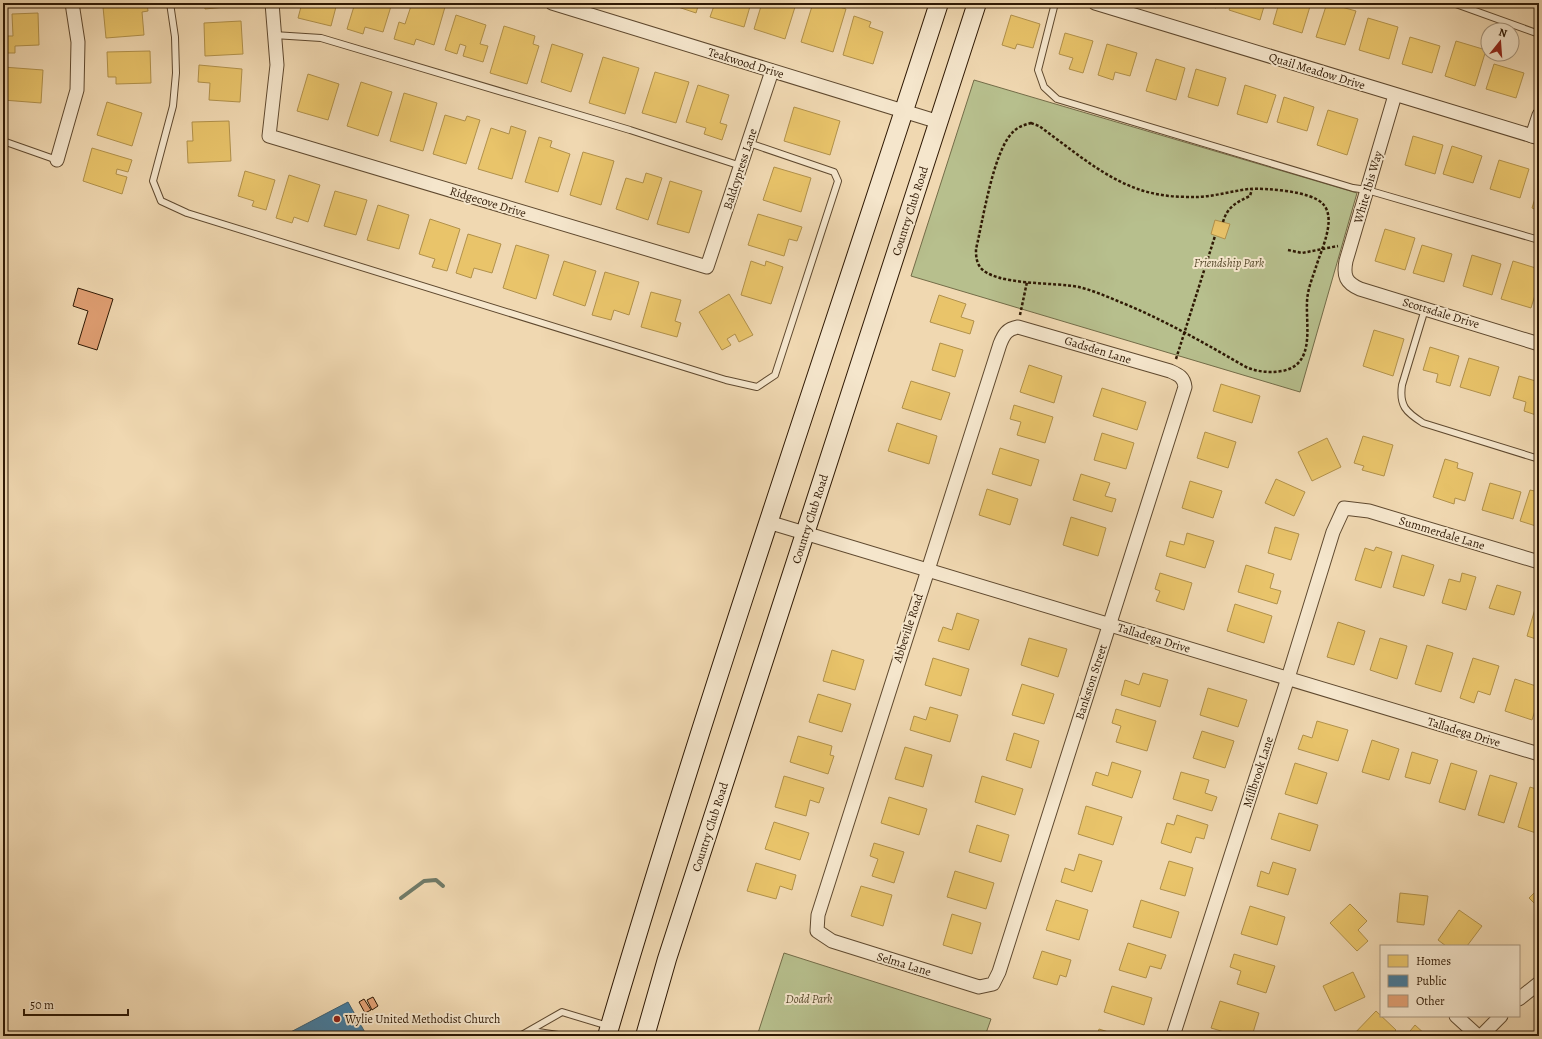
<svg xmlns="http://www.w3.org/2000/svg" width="1542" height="1039" font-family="Alegreya,serif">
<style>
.green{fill:#b7bf8d;stroke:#736c48}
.homes{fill:#e9c46a;stroke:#b1914b}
.public{fill:#457b9d;stroke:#3e5e6f}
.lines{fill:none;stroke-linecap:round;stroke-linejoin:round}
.stream{stroke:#707a67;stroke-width:4}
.building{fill:#e1a074;stroke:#2f1904}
.service-casing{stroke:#5f492f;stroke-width:8}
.minor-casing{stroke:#5f492f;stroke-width:15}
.secondary-casing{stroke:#2f1904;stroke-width:20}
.path{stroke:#2f1904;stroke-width:2.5;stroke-dasharray:3 2;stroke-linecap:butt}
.service{stroke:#f5e6cc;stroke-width:6}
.minor{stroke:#f5e6cc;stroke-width:13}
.secondary{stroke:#f5e6cc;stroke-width:18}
.poi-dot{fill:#8f2418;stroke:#f5e6cc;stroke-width:1.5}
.labels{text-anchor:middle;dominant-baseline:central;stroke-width:4;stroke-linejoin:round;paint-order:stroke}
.street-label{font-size:12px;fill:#2f1904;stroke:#f5e6cc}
.park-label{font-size:12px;font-style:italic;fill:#584b2d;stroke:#f5e6cc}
.poi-label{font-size:12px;fill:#2f1904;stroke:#f5e6cc;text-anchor:start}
</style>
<rect width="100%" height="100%" fill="#f0d8b1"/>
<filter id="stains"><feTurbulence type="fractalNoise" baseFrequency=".005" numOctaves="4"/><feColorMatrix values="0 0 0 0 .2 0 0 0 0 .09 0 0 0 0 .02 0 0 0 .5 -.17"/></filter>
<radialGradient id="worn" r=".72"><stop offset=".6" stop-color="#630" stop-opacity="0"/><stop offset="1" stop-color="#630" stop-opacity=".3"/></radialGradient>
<g class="green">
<polygon points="974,80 1357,193 1300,392 911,276"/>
<polygon points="784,953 991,1019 985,1036 757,1036"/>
</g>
<g class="homes">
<polygon points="130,3 147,3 148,11 142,12 144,35 106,38 103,7 130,5"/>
<polygon points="204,3 236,3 236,6 205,9"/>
<polygon points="302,3 337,3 331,26 298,18"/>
<polygon points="355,3 392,3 383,32 365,27 363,34 347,29"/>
<polygon points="412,3 431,3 445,7 434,45 416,39 414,45 394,39 399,22 405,24"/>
<polygon points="666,3 699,3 696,13"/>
<polygon points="715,3 751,3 744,27 710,17"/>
<polygon points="762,3 782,3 795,7 785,39 754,29"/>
<polygon points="813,3 827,3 846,9 833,52 801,42"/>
<polygon points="1202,3 1218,3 1216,8"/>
<polygon points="1232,3 1265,3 1260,20 1229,10"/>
<polygon points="1279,3 1311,3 1302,33 1273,24"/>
<polygon points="1327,3 1356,11 1345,45 1316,37"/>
<polygon points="38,13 39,45 15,46 15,53 3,53 3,36 13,36 12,14"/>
<polygon points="456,15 486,25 480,44 488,46 483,62 463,56 466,46 460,44 457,54 445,50"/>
<polygon points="1011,15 1040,24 1033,48 1017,44 1015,49 1002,45"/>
<polygon points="854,16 871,22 869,27 883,32 873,64 843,55"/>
<polygon points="1368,18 1398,27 1389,59 1359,50"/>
<polygon points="241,21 243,54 205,56 204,23"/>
<polygon points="504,26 535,36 533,44 539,46 527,84 490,73"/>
<polygon points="1065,33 1093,41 1083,73 1069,69 1073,58 1059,54"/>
<polygon points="1410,37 1440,46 1432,73 1402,64"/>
<polygon points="1456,41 1486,50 1475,86 1445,76"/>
<polygon points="552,44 583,54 571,92 541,82"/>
<polygon points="1107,44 1137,53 1130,76 1115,72 1113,80 1098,75"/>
<polygon points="150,51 151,83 116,84 116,77 108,77 107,52"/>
<polygon points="603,57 639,68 625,114 589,103"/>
<polygon points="1156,59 1185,68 1176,100 1146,91"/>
<polygon points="1494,64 1524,73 1516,98 1486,89"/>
<polygon points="199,65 242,69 240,102 209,100 210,83 198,82"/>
<polygon points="3,67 43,70 41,103 3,100"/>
<polygon points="1196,69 1226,78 1218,106 1188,97"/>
<polygon points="655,72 689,82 676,123 642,113"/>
<polygon points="308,74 339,84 328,120 297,111"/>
<polygon points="361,82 392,92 378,136 347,126"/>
<polygon points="698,85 729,95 720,123 727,125 722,140 704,134 706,128 686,122"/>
<polygon points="1245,85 1276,95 1267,123 1237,114"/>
<polygon points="404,93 437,103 423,151 390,141"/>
<polygon points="1284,97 1314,107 1307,131 1277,122"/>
<polygon points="107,102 142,113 132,146 97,135"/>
<polygon points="794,107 840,121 830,155 784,141"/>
<polygon points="1328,110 1358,119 1347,155 1317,145"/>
<polygon points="445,115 465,121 467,116 480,120 466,164 433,154"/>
<polygon points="229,121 231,161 188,163 187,141 193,141 192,122"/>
<polygon points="511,126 526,131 512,179 478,169 491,128 509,134"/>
<polygon points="1413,136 1443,145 1435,174 1405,165"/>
<polygon points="539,137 552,141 550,147 570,154 558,192 525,182"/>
<polygon points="1452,146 1482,156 1473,183 1443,174"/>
<polygon points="92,148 132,160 128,172 117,169 116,174 127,177 122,194 83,181"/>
<polygon points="583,152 614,161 601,205 570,195"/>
<polygon points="1499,160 1529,169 1520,198 1490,189"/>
<polygon points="774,167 811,178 801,212 763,200"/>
<polygon points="245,171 275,180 266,210 252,206 254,201 238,196"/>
<polygon points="646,173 662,178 648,220 616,209 626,178 643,183"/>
<polygon points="289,175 320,185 308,222 294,217 292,223 276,218"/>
<polygon points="670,181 702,191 689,233 657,224"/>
<polygon points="1539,185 1539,211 1532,208"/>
<polygon points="335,191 367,200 356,235 324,226"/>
<polygon points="378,205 409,215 399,249 367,240"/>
<polygon points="758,214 802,227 797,241 789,239 784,256 748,245"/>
<polygon points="430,219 460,229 447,271 432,267 435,259 419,254"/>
<polygon points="1215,220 1230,224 1225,239 1211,234"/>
<polygon points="1385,229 1415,238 1405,270 1375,261"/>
<polygon points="468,234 501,244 492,273 474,268 471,278 456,273"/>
<polygon points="516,245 549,255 536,299 503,288"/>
<polygon points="1422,245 1452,254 1444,282 1413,273"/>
<polygon points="1472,255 1501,264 1492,295 1463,286"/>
<polygon points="564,261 596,271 585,306 553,295"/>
<polygon points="751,261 765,266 766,261 783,267 771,304 741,295"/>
<polygon points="1513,261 1539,269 1539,282 1531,308 1501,299"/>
<polygon points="605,272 639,282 629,315 614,310 611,320 592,315"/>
<polygon points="651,292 681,300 675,321 681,323 677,337 641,327"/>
<polygon points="729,294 753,335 739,342 735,334 727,339 731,345 722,350 699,312"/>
<polygon points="939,295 966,304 961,317 974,321 970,334 930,322"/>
<polygon points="1374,330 1404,339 1393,376 1363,366"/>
<polygon points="940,343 963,350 955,377 932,370"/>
<polygon points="1430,347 1459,356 1450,386 1436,382 1438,374 1423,370"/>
<polygon points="1469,358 1499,367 1490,396 1460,387"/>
<polygon points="1029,365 1062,376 1054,403 1020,392"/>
<polygon points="1519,376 1539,382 1539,416 1524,411 1526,402 1513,398"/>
<polygon points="911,381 950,393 941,420 902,408"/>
<polygon points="1221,384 1260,396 1252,423 1213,411"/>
<polygon points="1102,388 1146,402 1137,430 1093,416"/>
<polygon points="1014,405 1053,417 1045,443 1017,435 1021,422 1010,419"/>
<polygon points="897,423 937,436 929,464 888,451"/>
<polygon points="1205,432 1236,442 1228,468 1197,458"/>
<polygon points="1102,433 1134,443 1126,469 1094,460"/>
<polygon points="1363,436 1393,445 1384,476 1362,470 1364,466 1354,463"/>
<polygon points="1327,438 1341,467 1312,481 1298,452"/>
<polygon points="1000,448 1039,460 1031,486 992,474"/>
<polygon points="1445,459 1458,463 1457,468 1473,473 1465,501 1455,498 1454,504 1433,497"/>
<polygon points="1081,474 1110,483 1105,496 1116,499 1112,512 1073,500"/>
<polygon points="1276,479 1305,492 1294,516 1265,503"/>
<polygon points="1190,481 1222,491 1213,518 1182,508"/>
<polygon points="1490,483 1521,492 1513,519 1482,510"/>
<polygon points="987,489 1018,499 1010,525 979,515"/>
<polygon points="1530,490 1539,492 1539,527 1520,521"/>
<polygon points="1071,517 1106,528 1098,556 1063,545"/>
<polygon points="1275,527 1299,534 1291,560 1268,553"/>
<polygon points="1187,533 1214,541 1205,568 1166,556 1170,541 1184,545"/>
<polygon points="1376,547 1392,552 1381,588 1355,580 1365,548 1374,551"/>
<polygon points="1402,555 1434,565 1424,596 1393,587"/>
<polygon points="1246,565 1274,574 1270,588 1281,591 1277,604 1238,592"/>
<polygon points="1160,573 1192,583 1184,610 1156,601 1160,591 1155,589"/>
<polygon points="1462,573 1476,577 1466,610 1442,603 1449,579 1460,582"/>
<polygon points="1497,585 1521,592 1514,615 1489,608"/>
<polygon points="1235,604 1272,616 1264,643 1227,631"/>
<polygon points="1535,609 1539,611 1539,640 1527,636"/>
<polygon points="957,613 979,620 969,650 938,641 943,627 952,630"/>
<polygon points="1338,622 1365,631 1354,665 1327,657"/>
<polygon points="1029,638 1067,649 1058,677 1021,665"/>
<polygon points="1380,638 1407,646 1397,679 1370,670"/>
<polygon points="1427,645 1453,653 1441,692 1415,684"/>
<polygon points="832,650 864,660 855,690 823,681"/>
<polygon points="933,658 969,669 961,696 925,685"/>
<polygon points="1473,658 1499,666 1490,695 1478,691 1474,703 1460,698"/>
<polygon points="1143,673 1168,680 1160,707 1121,695 1125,680 1139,685"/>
<polygon points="1515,679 1539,687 1539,698 1532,720 1505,711"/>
<polygon points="1022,684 1054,694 1044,724 1012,715"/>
<polygon points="1208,688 1247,700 1238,727 1200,715"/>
<polygon points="818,694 851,704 842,732 809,722"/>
<polygon points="930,707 958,715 950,742 910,730 914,716 926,720"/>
<polygon points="1116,709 1156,721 1147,751 1116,742 1121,726 1112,723"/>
<polygon points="1317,721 1348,730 1338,761 1298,749 1303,735 1312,738"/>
<polygon points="1202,731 1234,741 1225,768 1193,758"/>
<polygon points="1014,733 1039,741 1031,768 1006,760"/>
<polygon points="798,736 832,746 830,755 834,756 828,774 790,762"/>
<polygon points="1372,740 1399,749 1389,780 1362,772"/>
<polygon points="905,747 932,755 923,787 895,779"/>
<polygon points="1412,752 1438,760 1430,784 1405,777"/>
<polygon points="1112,762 1141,771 1132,798 1092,785 1096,772 1108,776"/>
<polygon points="1295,763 1327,773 1317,804 1285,794"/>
<polygon points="1451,763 1477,771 1465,810 1439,802"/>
<polygon points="1181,772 1209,780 1205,793 1217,797 1212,811 1173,799"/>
<polygon points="1490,775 1517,783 1504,823 1478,815"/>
<polygon points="784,776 824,788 819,803 810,800 806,816 775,807"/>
<polygon points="982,776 1023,789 1015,815 975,802"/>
<polygon points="1530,787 1539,790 1539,834 1518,827"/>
<polygon points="889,797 927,809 919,835 881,823"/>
<polygon points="1086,806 1122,817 1113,845 1078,834"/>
<polygon points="1279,813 1318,825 1310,851 1271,839"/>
<polygon points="1177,815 1208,825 1204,839 1196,837 1191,853 1161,843 1167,823 1174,825"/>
<polygon points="774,822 809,833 800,860 765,849"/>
<polygon points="977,825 1009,835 1001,862 969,852"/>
<polygon points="874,843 904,852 894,883 872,876 878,859 870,856"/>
<polygon points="1079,854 1102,861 1092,892 1061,882 1065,868 1074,871"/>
<polygon points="1169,861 1193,868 1185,896 1160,889"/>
<polygon points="1273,862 1296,869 1288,895 1257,886 1261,871 1269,874"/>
<polygon points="756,863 796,875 792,890 780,886 776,899 747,891"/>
<polygon points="955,871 994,883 986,909 947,897"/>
<polygon points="861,886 892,895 883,926 851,916"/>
<polygon points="1539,888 1539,908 1529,898"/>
<polygon points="1400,893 1428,896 1424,925 1397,922"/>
<polygon points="1056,900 1088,910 1079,940 1046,930"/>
<polygon points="1141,900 1179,912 1171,938 1133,927"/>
<polygon points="1350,904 1367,921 1358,930 1368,941 1357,951 1330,923"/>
<polygon points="1250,906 1285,917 1277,945 1241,934"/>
<polygon points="1459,910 1482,926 1467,946 1446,946 1438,940"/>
<polygon points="952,914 981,923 972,954 943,945"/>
<polygon points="1128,943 1166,955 1161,969 1150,966 1146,978 1119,970"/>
<polygon points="1042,951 1071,960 1066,977 1060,975 1057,985 1033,978"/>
<polygon points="1234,954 1275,966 1266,993 1237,984 1241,971 1230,967"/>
<polygon points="1353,972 1365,997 1335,1011 1323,986"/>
<polygon points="1112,986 1152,998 1144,1025 1104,1012"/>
<polygon points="1220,1001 1259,1013 1252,1036 1238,1036 1211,1028"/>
<polygon points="1376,1011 1396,1030 1390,1036 1352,1036"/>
<polygon points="1415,1025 1427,1036 1406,1036"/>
<polygon points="1099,1029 1121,1036 1097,1036"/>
</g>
<polygon class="public" points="348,1002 367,1036 283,1036"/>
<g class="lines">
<polyline class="stream" points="401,898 424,881 436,880 443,886"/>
</g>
<g class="building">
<polygon points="78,288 113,299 97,350 78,344 88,311 73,306"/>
<polygon points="373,997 378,1006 372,1010 367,1000"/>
<polygon points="364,999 371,1010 365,1013 359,1002"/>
</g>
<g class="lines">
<defs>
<g id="service">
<polyline points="170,3 175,37 176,73 173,106 153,181 161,201 187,213 726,380 757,387 775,375 838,181 834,172 749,143"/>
<polyline points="1055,3 1038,70 1044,87 1057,99 1353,188 1367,190 1539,240"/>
<polyline points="1453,3 1539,34"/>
<polyline points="274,35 321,38 630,130 741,166"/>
<polyline points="3,141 57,160"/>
<path d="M1425,309l-23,76c-3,21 4,27 21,38l116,36"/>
<polyline points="531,1031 565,1036"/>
<polyline points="520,1036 562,1012 608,1026"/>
</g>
<g id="minor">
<polyline points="272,3 277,65 269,136 707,267 772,71"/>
<polyline points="552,3 939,122"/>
<polyline points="1095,3 1539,138"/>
<path d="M1395,95l-49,166c-3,15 0,22 14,28l179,55"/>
<polyline points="1532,136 1539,115"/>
<polyline points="57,160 77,90 78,42 72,3"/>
<path d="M1018,327l152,44c9,4 14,6 15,16l-186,585 -6,12 -14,3 -147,-46 -15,-10 1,-16 182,-571c4,-10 7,-15 18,-17z"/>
<polyline points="768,522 1539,754"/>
<polyline points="1519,999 1539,983"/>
<polyline points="1456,1016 1478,1036"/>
<polyline points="1173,1036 1288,678 1333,532 1344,508 1369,511 1539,562"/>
<polyline points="1481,1036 1501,1016"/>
</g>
<g id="secondary">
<path d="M607,1036c102,-347 221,-689 332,-1033"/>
<polyline points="645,1036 667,959 977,3"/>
</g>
</defs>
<use href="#service" class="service-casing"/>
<use href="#minor" class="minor-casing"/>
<use href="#secondary" class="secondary-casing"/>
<g class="path">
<path d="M1031,123l8,3c38,27 75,62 123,69 12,2 25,2 36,2 18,-1 34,-6 51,-8 17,-1 62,2 74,15 14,15 -2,46 -7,63 -4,12 -9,24 -9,36 -1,25 8,62 -25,68 -13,2 -24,1 -36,-4 -40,-23 -78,-45 -121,-63 -15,-6 -30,-13 -46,-17 -22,-5 -85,-1 -99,-20 -4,-6 -4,-12 -4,-18 7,-29 17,-96 36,-116 5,-6 12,-8 19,-10z"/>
<path d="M1223,222c4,-15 14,-20 27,-26l2,-7"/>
<polyline points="1288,250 1302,253 1338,246"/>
<polyline points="1020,315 1027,282"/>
<polyline points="1176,359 1215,236"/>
</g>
<use href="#service" class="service"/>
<use href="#minor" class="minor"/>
<use href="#secondary" class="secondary"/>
</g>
<circle class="poi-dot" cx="337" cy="1019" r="4"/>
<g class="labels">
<g class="street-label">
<text transform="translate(746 63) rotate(17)">Teakwood Drive</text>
<text transform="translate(1317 71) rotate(17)">Quail Meadow Drive</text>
<text transform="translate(740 169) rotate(-72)">Baldcypress Lane</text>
<text transform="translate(1368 187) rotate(-74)">White Ibis Way</text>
<text transform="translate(488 202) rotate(17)">Ridgecove Drive</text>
<text transform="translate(910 211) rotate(-72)">Country Club Road</text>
<text transform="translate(1441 313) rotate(17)">Scottsdale Drive</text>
<text transform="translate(1098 350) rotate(17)">Gadsden Lane</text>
<text transform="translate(810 519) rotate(-72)">Country Club Road</text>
<text transform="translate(1442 533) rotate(17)">Summerdale Lane</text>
<text transform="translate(908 628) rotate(-72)">Abbeville Road</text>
<text transform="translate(1154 638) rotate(17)">Talladega Drive</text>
<text transform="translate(1091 682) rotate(-72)">Bankston Street</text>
<text transform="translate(1464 732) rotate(17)">Talladega Drive</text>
<text transform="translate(1258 772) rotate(-72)">Millbrook Lane</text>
<text transform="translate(710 827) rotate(-72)">Country Club Road</text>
<text transform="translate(904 964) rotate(17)">Selma Lane</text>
</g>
<g class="park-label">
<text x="1229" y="263">Friendship Park</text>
<text x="809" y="999">Dodd Park</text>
</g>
<g class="poi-label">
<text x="345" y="1019">Wylie United Methodist Church</text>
</g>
</g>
<rect width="1542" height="1039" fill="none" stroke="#f0d8b1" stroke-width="16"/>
<rect x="4" y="4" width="1534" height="1031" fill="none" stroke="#2f1904" stroke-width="2"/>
<rect x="8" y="8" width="1526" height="1023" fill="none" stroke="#2f1904"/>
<rect x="1380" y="945" width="140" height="72" fill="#f5e6cc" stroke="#a6947c"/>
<rect x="1388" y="955" width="20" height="12" fill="#e9c46a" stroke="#a6947c"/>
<text x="1416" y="965" font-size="12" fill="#2f1904">Homes</text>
<rect x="1388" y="975" width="20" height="12" fill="#457b9d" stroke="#a6947c"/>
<text x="1416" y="985" font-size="12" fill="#2f1904">Public</text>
<rect x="1388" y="995" width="20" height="12" fill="#e1a074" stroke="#a6947c"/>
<text x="1416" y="1005" font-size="12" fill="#2f1904">Other</text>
<g transform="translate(1500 42) rotate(17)"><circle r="19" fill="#f5e6cc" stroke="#a6947c"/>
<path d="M0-3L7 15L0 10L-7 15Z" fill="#8f2418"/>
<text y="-6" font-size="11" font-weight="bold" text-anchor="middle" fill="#2f1904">N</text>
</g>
<path d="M24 1009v6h104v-6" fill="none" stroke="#2f1904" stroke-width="2"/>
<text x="30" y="1009" font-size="12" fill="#2f1904" stroke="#f5e6cc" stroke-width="3" paint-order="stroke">50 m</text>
<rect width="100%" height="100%" filter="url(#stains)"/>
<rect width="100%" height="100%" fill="url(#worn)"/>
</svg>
